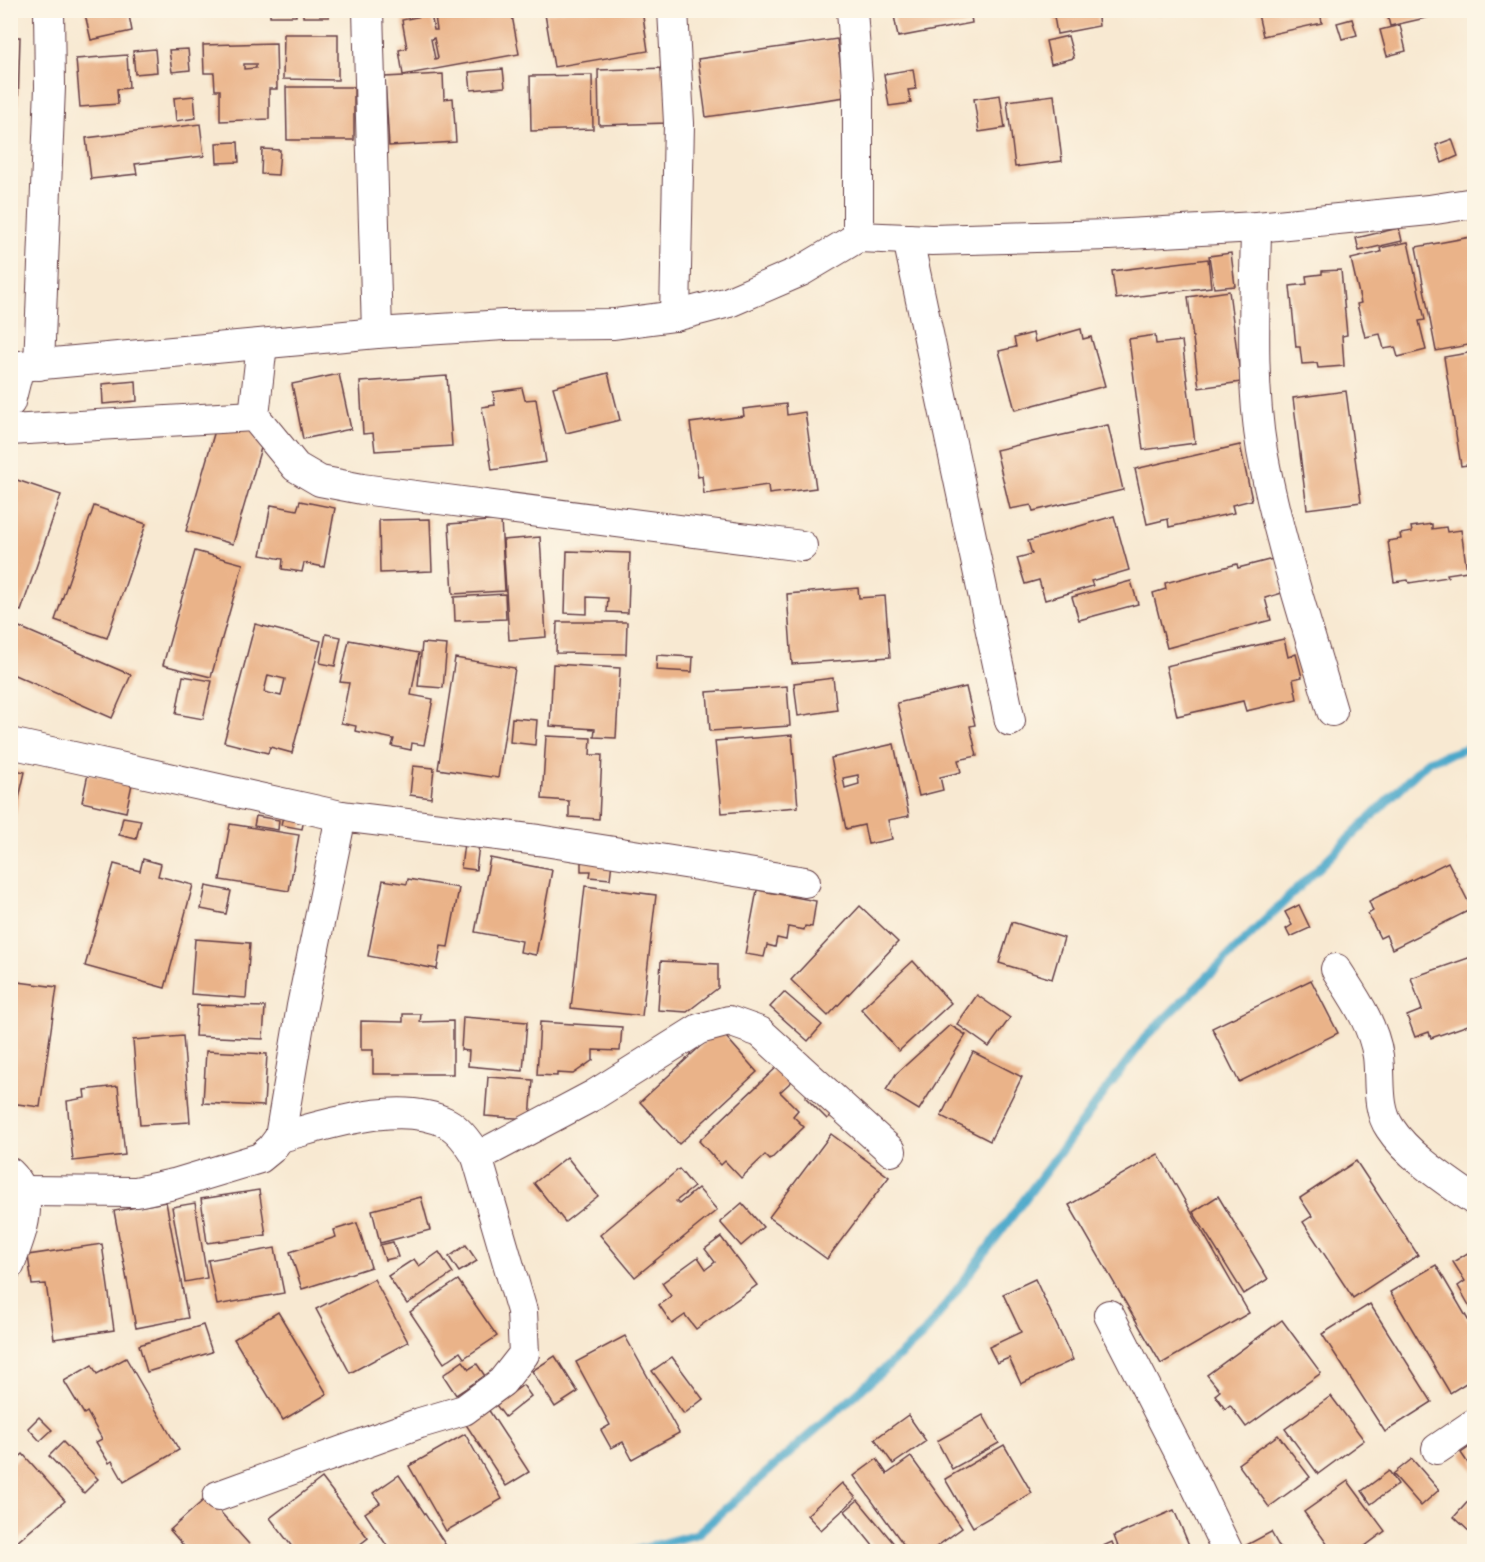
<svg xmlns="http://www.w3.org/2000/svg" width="1485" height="1562" font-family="Mali,sans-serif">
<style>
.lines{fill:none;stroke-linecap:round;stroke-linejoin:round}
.stream{stroke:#4ca8ca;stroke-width:9}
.building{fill:#eab389;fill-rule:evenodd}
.minor-casing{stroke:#643d44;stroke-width:32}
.minor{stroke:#fff;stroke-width:30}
</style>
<rect width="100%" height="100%" fill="#fcf5e5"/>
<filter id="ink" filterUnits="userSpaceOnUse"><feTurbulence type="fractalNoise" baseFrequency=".0167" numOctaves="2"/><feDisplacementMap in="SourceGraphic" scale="12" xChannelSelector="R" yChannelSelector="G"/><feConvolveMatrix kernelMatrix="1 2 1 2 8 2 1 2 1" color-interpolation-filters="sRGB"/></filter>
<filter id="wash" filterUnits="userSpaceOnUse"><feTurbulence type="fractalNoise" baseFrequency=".008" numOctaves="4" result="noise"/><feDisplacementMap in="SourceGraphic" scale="24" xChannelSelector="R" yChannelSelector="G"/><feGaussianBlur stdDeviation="1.35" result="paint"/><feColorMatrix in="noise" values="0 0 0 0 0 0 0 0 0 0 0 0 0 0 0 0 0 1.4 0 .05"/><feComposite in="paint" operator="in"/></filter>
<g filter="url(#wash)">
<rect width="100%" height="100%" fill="#f8e9d2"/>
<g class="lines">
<polyline class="stream" points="630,1552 697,1534 924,1334 1145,1038 1428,761 1474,746"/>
</g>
<g id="blocks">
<g class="building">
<polygon points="84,10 128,10 132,31 91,40"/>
<polygon points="270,10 302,10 302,13 296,13 296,16 270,16"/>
<rect x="303" y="10" width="26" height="7"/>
<path d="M434,10h77l8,44 -116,21 -4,-25 8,-2 -5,-28 29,-6 3,16h3zM434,38l4,20 -3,1 -4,-20z"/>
<polygon points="568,10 642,10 648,51 554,67 545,14"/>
<polygon points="893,10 970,10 972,23 898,37"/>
<polygon points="1053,10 1097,10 1099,26 1057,34"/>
<polygon points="1156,10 1174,10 1174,11 1158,16"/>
<polygon points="1257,10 1320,10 1322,23 1263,36"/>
<polygon points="1386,10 1429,10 1430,17 1390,26"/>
<polygon points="1352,19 1357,35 1342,39 1337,23"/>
<polygon points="1400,25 1406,51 1387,56 1380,30"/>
<polygon points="284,34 338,34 338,80 283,79"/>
<polygon points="1068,36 1074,58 1051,64 1046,41"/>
<polygon points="10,37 20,37 17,138 10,137"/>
<polygon points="837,39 845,97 706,117 698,59"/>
<path d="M276,43l1,46h-8v30l-49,2v-31h-5l-1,-17h-10l-1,-28zM244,64h12v4l-12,1z"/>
<polygon points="155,49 157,72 135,74 133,51"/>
<polygon points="188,49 190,70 172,72 169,50"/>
<polygon points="127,55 129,88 117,89 118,104 80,107 76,59"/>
<polygon points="667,68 668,123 599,125 598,70"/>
<polygon points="503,69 505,87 471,90 469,72"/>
<polygon points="913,69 916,89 908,90 911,103 889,106 884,74"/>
<polygon points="443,74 444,99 453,98 456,142 389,146 385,77"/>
<polygon points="592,75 593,129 531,131 530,76"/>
<polygon points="286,87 354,87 354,140 287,140"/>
<polygon points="1000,95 1005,128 979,132 974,99"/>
<polygon points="1054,95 1062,161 1015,167 1007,101"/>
<polygon points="194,96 196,118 176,121 174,98"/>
<polygon points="200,124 204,156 135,164 137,174 91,179 86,138"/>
<polygon points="1452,139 1458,156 1442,163 1436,145"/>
<polygon points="238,142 239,162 217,163 216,143"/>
<polygon points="262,149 280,150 278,175 261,174"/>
<polygon points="1399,228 1402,241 1359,251 1356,238"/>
<polygon points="1471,237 1474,256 1474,344 1436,351 1416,247"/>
<polygon points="1408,242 1425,320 1419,321 1426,350 1398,357 1395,347 1384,349 1380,334 1365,337 1357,304 1361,303 1351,259 1381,252 1380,248"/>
<polygon points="1231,253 1235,286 1214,288 1209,256"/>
<polygon points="1208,259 1211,287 1116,299 1112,271"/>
<polygon points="1341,270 1347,335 1342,336 1344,366 1318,368 1317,363 1302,364 1300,347 1296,347 1290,286 1307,284 1306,276 1322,274 1322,271"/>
<polygon points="1229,291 1241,382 1199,388 1188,297"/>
<polygon points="1081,329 1083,339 1091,337 1105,386 1015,410 999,351 1016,347 1014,338 1033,333 1035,342"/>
<polygon points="1155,335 1156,344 1182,341 1195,443 1143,450 1129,339"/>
<polygon points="1474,352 1474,464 1461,466 1444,357"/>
<polygon points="608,373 620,420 566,433 553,387"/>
<polygon points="339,374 351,429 303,439 292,384"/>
<polygon points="447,376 452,446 375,451 373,433 363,434 360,382"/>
<polygon points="136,381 137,401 103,404 102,384"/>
<polygon points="522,388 525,400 536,399 546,462 492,470 482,407 495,405 493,392"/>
<polygon points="1346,391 1361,502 1307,509 1293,398"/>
<polygon points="786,404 787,415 805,412 816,488 769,494 768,485 704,494 702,476 698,477 690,423 744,416 743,409"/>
<polygon points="218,420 265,434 233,544 186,531"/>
<polygon points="1108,425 1123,490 1033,511 1031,505 1010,509 996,450"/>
<polygon points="1240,445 1252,500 1232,505 1234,513 1169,527 1168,519 1147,524 1135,469"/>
<polygon points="11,478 61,495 21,611 10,607"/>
<polygon points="300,501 335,508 324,567 304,563 302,572 282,569 283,559 261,555 271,505 297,510"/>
<polygon points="94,506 146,524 107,638 55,620"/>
<polygon points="1114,516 1129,570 1091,581 1093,586 1045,600 1039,580 1025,584 1017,558 1032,554 1028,541"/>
<polygon points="430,519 432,571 380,573 379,520"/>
<polygon points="501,520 505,591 453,594 449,524"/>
<polygon points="1432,524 1432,529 1446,527 1447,532 1461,530 1467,571 1447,574 1448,577 1409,583 1408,580 1394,582 1388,541 1401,539 1400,534 1412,532 1411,527"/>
<polygon points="540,537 546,637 509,640 503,540"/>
<polygon points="195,551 243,564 211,677 163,665"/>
<polygon points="567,551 630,553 628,613 607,612 608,598 587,597 587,614 565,613"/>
<polygon points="1273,559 1282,593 1265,598 1271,620 1167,648 1153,593 1166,589 1165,583 1237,564 1238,568"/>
<polygon points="1131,581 1138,604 1079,620 1072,597"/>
<polygon points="858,588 859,598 885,596 890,657 792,664 787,594"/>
<polygon points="505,594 506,619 455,621 454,597"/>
<polygon points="557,622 627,622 626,654 556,653"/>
<polygon points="10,623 131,675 112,718 10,673"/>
<path d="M255,624l66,17 -29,112 -22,-6 -2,6 -44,-11zM268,675l17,4 -4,17 -17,-4z"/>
<polygon points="326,634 341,637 335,666 320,663"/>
<polygon points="1284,639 1288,657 1296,654 1302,677 1293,679 1297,699 1246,711 1243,701 1177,716 1166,666"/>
<polygon points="349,640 419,653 411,695 433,699 424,745 412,743 411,750 392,746 394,739 355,731 356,726 341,723 349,683 340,682"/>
<polygon points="422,643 447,645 443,688 418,686"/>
<polygon points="657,655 693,657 692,672 656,670"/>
<polygon points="455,658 515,668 498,778 438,769"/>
<polygon points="553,664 620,668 616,738 594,737 595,729 550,726"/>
<polygon points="183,676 212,681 203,719 176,714"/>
<polygon points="833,678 837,710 798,716 794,683"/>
<polygon points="787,686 790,726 710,731 707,692"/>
<polygon points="966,687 975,725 970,726 977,756 958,760 961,772 940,777 943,790 919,796 897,703"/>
<polygon points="512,718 537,720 535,745 510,742"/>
<polygon points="792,735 798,807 722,813 715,741"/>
<polygon points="546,736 591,738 590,755 602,755 599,819 569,817 569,801 542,799"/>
<path d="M894,744l15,72 -21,4 4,19 -24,5 -4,-19 -18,4 -15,-71zM858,775l1,9 -14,4 -2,-10z"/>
<polygon points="413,766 434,768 431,798 410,795"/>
<polygon points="10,769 25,772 11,833 10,833"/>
<polygon points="88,774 132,784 126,812 82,802"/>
<polygon points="284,811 305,815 302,829 281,825"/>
<polygon points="256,816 279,820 278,830 254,826"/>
<polygon points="123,817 141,820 136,839 119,835"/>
<polygon points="230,824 299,835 289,891 220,880"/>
<polygon points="1474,835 1474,853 1468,837"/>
<polygon points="464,843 479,845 476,870 461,868"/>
<polygon points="490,858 552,870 536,955 520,952 522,941 475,932"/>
<polygon points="143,859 161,864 158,876 193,885 165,988 85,966 114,864 140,871"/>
<polygon points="581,860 612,862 610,879 590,877 591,871 581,871"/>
<polygon points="1448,862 1472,909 1392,949 1386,935 1380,938 1368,914 1373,911 1369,901"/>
<polygon points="408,879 459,888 448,947 441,946 437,969 368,956 383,880 407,884"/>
<polygon points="206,886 231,891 226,914 201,909"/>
<polygon points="585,886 656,895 642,1016 571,1008"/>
<polygon points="757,890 816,901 812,927 805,926 804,930 788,927 786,940 777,938 775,947 767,945 764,957 745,954"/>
<polygon points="1299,905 1310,928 1290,937 1286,929 1292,925 1285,912"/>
<polygon points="860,906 898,942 828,1016 791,980"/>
<polygon points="1012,922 1064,938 1052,979 999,963"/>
<polygon points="195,939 250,943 246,998 191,994"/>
<polygon points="1474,956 1474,1023 1431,1038 1429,1032 1415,1037 1407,1016 1422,1010 1411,978"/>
<polygon points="661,961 718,964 718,988 687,1012 658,1010"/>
<polygon points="913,961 951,1003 899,1051 861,1009"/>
<polygon points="1311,980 1338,1033 1239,1082 1212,1028"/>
<polygon points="10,981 57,987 40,1107 10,1103"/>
<polygon points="784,992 822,1025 808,1041 770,1007"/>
<polygon points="977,995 1010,1018 989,1047 957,1024"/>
<polygon points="197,1005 265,1007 263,1039 195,1036"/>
<polygon points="403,1014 421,1014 420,1022 453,1021 453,1074 373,1074 373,1050 361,1050 361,1021 403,1022"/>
<polygon points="463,1017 527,1022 523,1071 468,1066 469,1051 461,1050"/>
<polygon points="540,1022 622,1027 620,1051 593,1050 593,1060 573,1074 557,1073 557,1076 537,1075"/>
<polygon points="950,1025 966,1035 919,1110 886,1090 896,1074"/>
<polygon points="719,1029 757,1072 679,1144 640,1102"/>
<polygon points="183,1036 190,1122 140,1125 133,1040"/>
<polygon points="206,1051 267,1054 264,1106 203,1103"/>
<polygon points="973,1052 1022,1077 990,1141 941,1116"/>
<polygon points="778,1066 792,1081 780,1092 798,1110 793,1116 804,1127 770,1160 765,1155 741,1178 725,1161 721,1165 699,1141"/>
<polygon points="488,1077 533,1080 530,1119 485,1116"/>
<polygon points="817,1085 839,1108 827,1119 805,1097"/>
<polygon points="118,1086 125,1155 73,1161 67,1101 85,1098 84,1090"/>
<polygon points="831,1134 889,1177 827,1259 769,1217"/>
<polygon points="1158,1154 1249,1313 1161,1364 1069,1205"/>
<polygon points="567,1157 598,1196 565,1222 534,1183"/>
<polygon points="1356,1161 1418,1255 1353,1298 1303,1222 1312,1216 1300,1198"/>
<polygon points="679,1169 694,1187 676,1201 679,1204 698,1188 717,1210 635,1277 600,1235"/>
<polygon points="259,1190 266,1235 207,1243 201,1199"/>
<polygon points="1218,1196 1268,1279 1244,1294 1193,1212"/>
<polygon points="421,1197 430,1230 380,1243 372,1210"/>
<polygon points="166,1202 188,1318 136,1328 114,1211"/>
<polygon points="195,1203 207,1278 185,1282 172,1207"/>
<polygon points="742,1203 763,1227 741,1246 720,1222"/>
<polygon points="357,1223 371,1267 302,1289 290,1252 336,1237 334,1230"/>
<polygon points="721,1237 757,1285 696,1329 685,1315 672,1324 659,1305 671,1296 662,1283 698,1257 706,1269 715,1262 705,1249"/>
<polygon points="393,1242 398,1257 385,1260 380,1245"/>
<polygon points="102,1244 114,1330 54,1339 46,1284 32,1285 28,1255"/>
<polygon points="466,1245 477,1261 459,1272 449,1257"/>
<polygon points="275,1248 284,1293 217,1305 208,1260"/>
<polygon points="1474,1249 1474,1314 1458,1286 1465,1281 1453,1262"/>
<polygon points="439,1252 453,1273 407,1304 388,1276 414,1259 419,1266"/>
<polygon points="1436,1265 1474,1330 1474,1378 1450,1393 1390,1292"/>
<polygon points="374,1279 408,1342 350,1373 316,1309"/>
<polygon points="1035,1279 1073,1360 1021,1384 1009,1358 997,1363 989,1347 1021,1332 1003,1294"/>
<polygon points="458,1280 497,1336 464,1358 460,1352 444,1363 410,1312"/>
<polygon points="1370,1304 1432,1402 1385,1432 1322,1334"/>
<polygon points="278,1312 327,1394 283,1420 234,1339"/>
<polygon points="1282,1320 1321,1373 1246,1427 1230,1405 1225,1409 1215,1395 1220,1391 1207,1375"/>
<polygon points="203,1325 212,1352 147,1372 139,1345"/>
<polygon points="625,1336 679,1433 632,1459 623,1442 611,1448 601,1430 610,1425 576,1362"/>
<polygon points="555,1356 578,1392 555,1407 532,1371"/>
<polygon points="672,1357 703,1399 684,1414 652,1371"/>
<polygon points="126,1358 179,1450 124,1482 112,1461 109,1463 96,1442 102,1439 87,1412 84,1414 64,1381 92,1365 97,1374"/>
<polygon points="463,1361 469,1369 477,1364 485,1376 456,1395 443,1375"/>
<polygon points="523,1385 531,1396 505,1417 496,1405"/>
<polygon points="1331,1396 1364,1440 1318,1474 1285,1429"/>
<polygon points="488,1409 529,1472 506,1486 465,1423"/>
<polygon points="908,1415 926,1441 893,1464 875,1439"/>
<polygon points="983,1415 999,1443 952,1469 937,1441"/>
<polygon points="39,1417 52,1430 40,1441 28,1428"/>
<polygon points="465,1434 502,1499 446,1531 409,1466"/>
<polygon points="1278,1435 1310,1477 1269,1507 1238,1464"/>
<polygon points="63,1442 98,1479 84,1493 49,1456"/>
<polygon points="1474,1444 1474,1472 1461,1453"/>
<polygon points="1004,1445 1032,1493 973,1527 945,1479"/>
<polygon points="23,1454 65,1501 10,1548 10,1465"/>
<polygon points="911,1457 962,1528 929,1552 909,1552 854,1476 877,1459 887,1474"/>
<polygon points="1412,1459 1439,1490 1421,1506 1393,1474"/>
<polygon points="1389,1471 1398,1484 1371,1504 1362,1491"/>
<polygon points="399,1475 447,1547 440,1552 391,1552 365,1513 380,1503 373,1493"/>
<polygon points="322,1478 368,1538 350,1552 296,1552 270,1518"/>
<polygon points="1348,1481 1385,1531 1357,1552 1333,1552 1304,1512"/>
<polygon points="842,1483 856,1498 821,1530 807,1515"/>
<polygon points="1474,1495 1474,1536 1454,1517"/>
<polygon points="207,1497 256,1552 189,1552 170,1530"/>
<polygon points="858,1500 901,1552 878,1552 845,1511"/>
<polygon points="1174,1510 1192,1552 1120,1552 1114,1536"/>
<polygon points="1271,1532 1282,1552 1243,1552 1241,1548"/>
<polygon points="1112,1542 1116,1552 1090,1552"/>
</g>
</g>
</g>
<g filter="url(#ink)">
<use href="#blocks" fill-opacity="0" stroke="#643d44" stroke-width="1.5"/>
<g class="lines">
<defs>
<g id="minor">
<polyline points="368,10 377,333"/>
<polyline points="673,10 679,123 675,316"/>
<polyline points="852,10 858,93 858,237"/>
<path d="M1256,227c-1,72 -6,152 6,224 16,88 45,174 70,260"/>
<polyline points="908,239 1010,721"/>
<polyline points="39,365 50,87 49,10"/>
<polyline points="10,367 377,333 504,325 614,324 675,316 729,302 801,271 858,237 932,240 1109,235 1256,227 1429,210 1474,203"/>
<polyline points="10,402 19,366"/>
<polyline points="254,416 262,344"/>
<polyline points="10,430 254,416 296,467 320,481 362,489 802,546"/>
<polyline points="10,743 341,816 538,840 805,882"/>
<path d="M1336,969c17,27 37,54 42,87 3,23 -2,52 12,72 18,28 57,53 84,72"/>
<polyline points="477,1157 594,1095 699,1029 729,1021 760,1032 891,1151"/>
<path d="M10,1173c28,27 10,61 0,91"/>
<polyline points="22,1191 136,1192 174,1184 260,1158 271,1149 280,1137 302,1006 341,816"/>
<polyline points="1109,1315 1189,1471 1228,1552"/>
<polyline points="1437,1449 1474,1424"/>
<path d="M218,1496l202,-73 44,-13 38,-28 22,-28 -2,-43 -45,-154c-7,-12 -17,-27 -30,-34 -47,-24 -120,2 -167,14"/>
</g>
</defs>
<use href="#minor" class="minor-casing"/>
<use href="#minor" class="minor"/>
</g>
</g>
<rect width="1485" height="1562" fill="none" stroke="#fcf5e5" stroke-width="36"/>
</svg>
